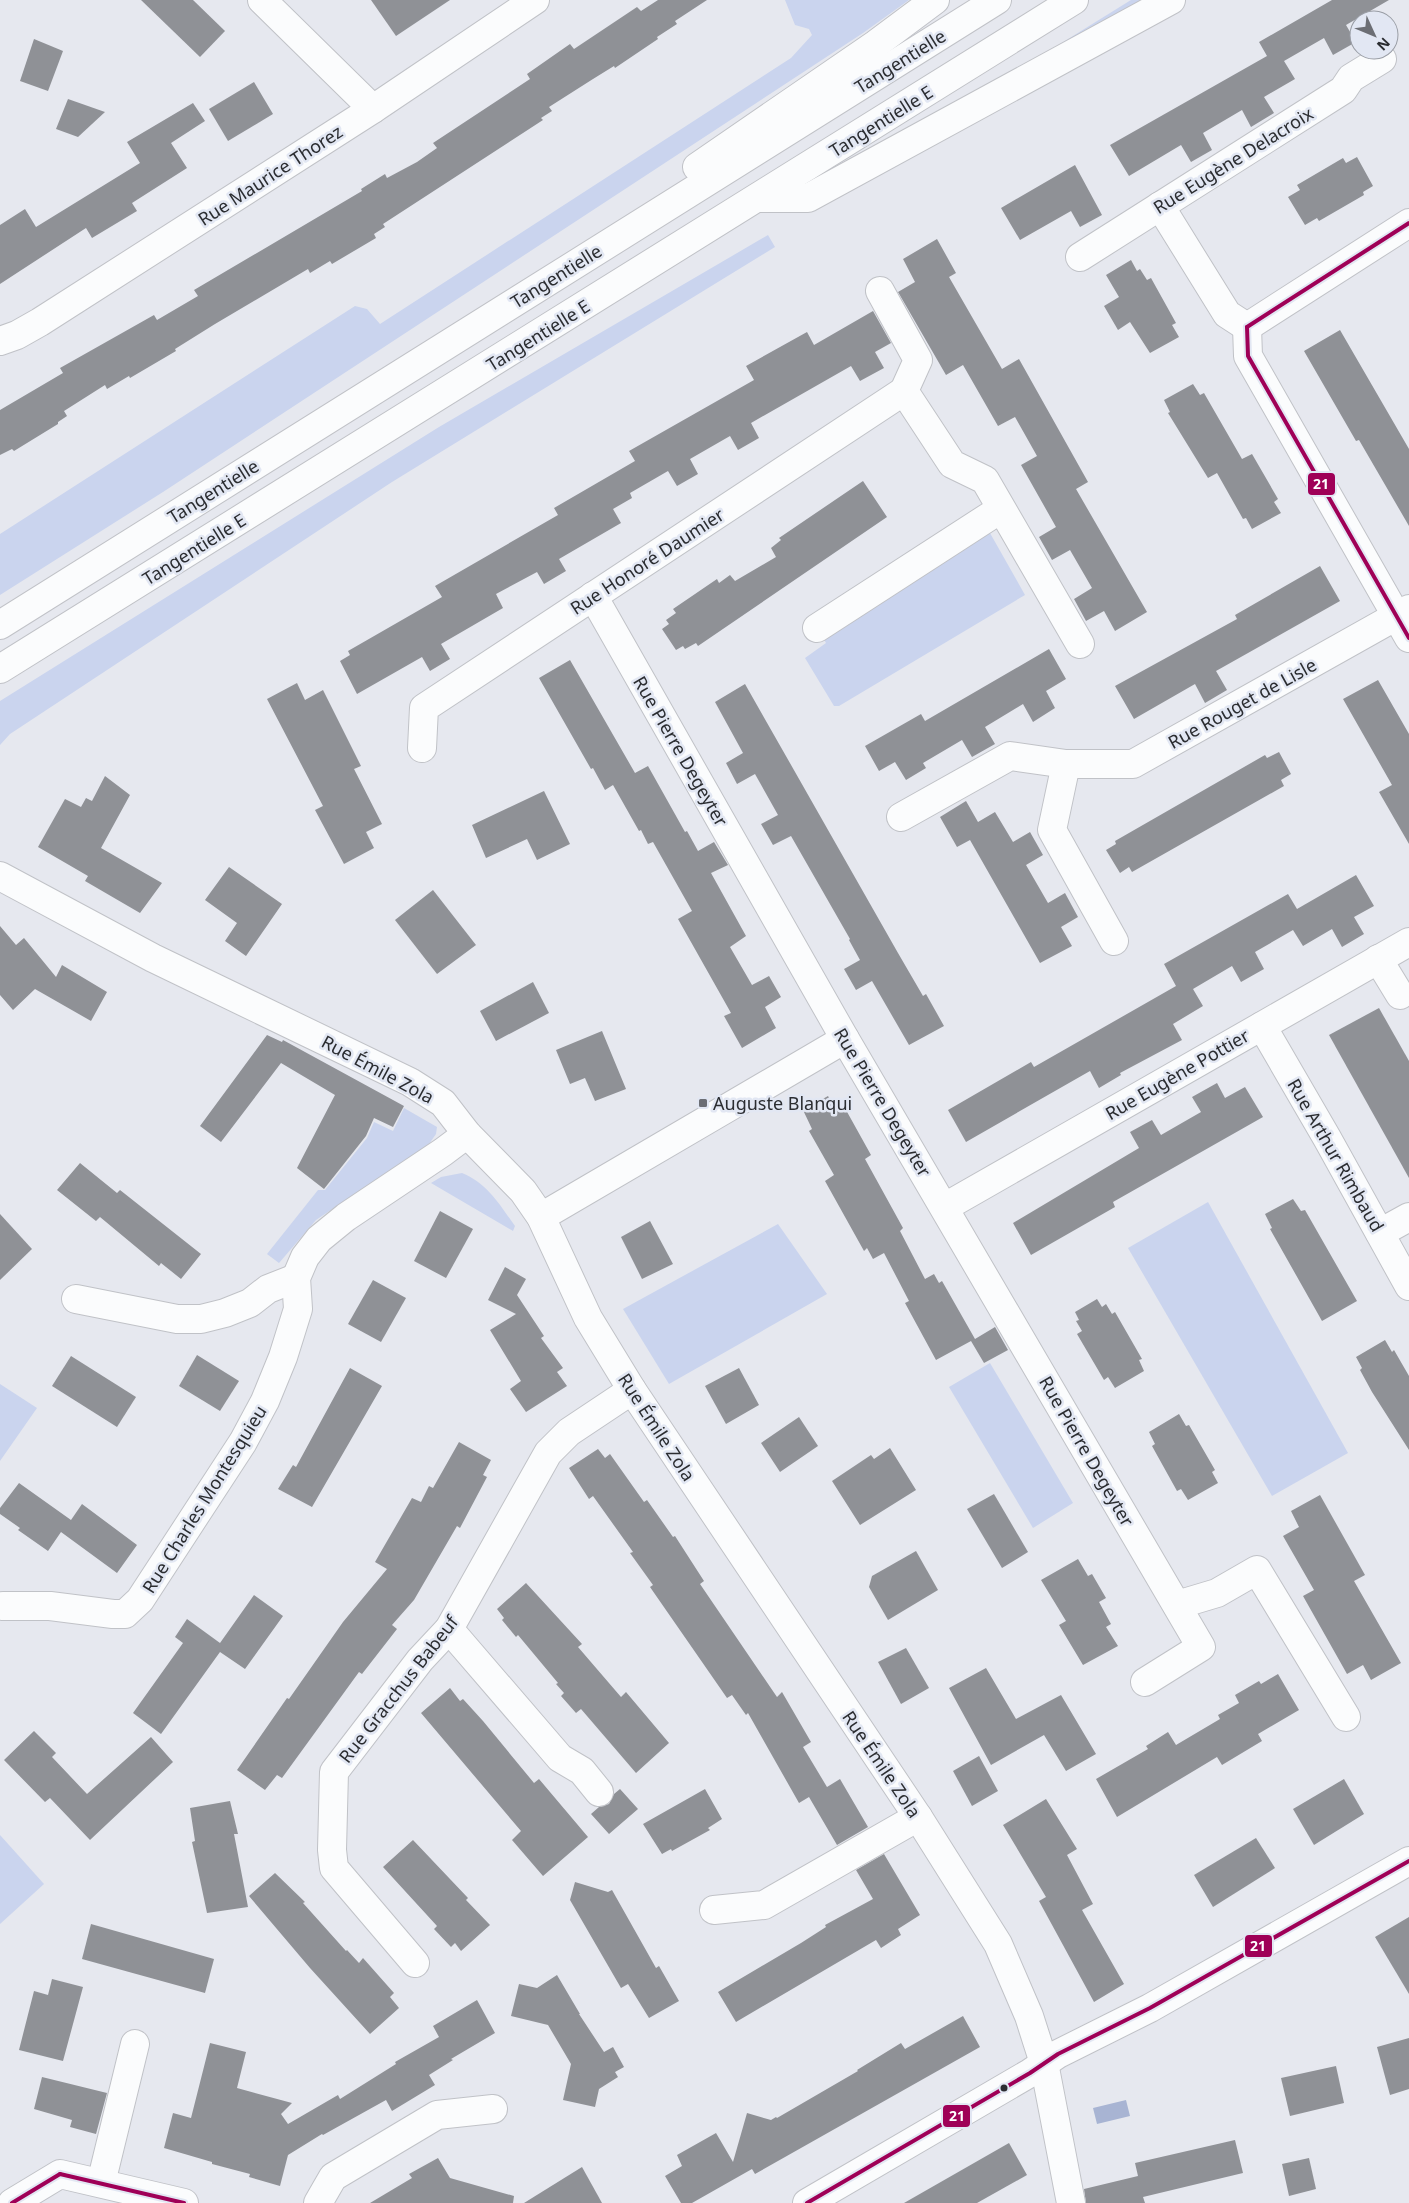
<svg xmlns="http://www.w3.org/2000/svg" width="1409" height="2203" font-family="'Noto Sans',sans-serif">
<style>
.green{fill:#cad4ee}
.water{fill:#a8b4d3}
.building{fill:#8f9196}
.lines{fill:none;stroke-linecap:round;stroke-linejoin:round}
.minor-casing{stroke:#c0c2c7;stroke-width:30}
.primary-casing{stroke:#c0c2c7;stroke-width:30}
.minor{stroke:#fbfcfd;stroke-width:28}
.primary{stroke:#fbfcfd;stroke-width:28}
.bus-1-casing{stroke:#e2e7f3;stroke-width:8}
.bus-1{stroke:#9f0057;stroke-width:4}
.poi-dot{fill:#6c6e74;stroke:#e2e7f3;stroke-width:2}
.bus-dot{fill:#2b2d31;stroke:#e2e7f3;stroke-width:2}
.labels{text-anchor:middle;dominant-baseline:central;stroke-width:5;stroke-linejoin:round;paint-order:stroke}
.street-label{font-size:18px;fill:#2b2d31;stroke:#e2e7f3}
.poi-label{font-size:18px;fill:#2b2d31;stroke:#e2e7f3;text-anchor:start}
.line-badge{stroke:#e2e7f3;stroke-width:2}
.badge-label{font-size:14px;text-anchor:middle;font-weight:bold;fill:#fff}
</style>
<rect width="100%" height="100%" fill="#e6e8ef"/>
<g class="green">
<polygon points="785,0 909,0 863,33 163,492 0,595 0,534 355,306 367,309 380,324 791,58 812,35 809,29 795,25"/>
<polygon points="1131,0 1142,0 1052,49"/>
<polygon points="768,235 775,247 392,482 10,734 0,745 0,701 439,427"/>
<polygon points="986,526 1025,595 839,706 834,706 805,658 826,643 820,632"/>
<polygon points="404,1108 437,1127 436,1134 429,1144 316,1220 279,1263 267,1254 318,1190 325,1190 367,1138 374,1122 393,1131"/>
<path d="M462,1173c25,10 38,32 53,53l-2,5 -82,-48 10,-6z"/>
<polygon points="1208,1202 1348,1453 1272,1496 1128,1248"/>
<polygon points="778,1224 827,1294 669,1384 623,1309"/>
<polygon points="990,1363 1073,1503 1033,1528 949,1387"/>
<polygon points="0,1384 37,1408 0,1461"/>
<polygon points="0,1835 44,1884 0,1924"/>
</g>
<polygon class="water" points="1126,2100 1130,2116 1097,2124 1093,2108"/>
<g class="building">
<polygon points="141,0 193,0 225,31 200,57"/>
<polygon points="371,0 450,0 396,36"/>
<polygon points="658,0 707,0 675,21 677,24 657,37 658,39 615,68 614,66 593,79 549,107 552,111 541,118 543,120 383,224 385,227 374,234 376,238 332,264 330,261 310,273 308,269 215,324 175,349 176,351 130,378 129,376 107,389 105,385 64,411 67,416 58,422 58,424 14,451 12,449 0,455 0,410 63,373 60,368 154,315 157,320 198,296 194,290 362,191 361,189 385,174 387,178 417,162 437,148 433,143 530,79 527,74 570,44 574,49 637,7 641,11"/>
<polygon points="1332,0 1389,0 1346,25 1356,42 1333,55 1324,38 1284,61 1295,79 1264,97 1274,113 1251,127 1242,110 1203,133 1212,150 1191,162 1181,145 1129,176 1110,145 1267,56 1259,42"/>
<polygon points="34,39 63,51 48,91 20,81"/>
<polygon points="254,82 273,114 228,141 209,109"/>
<polygon points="68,99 105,112 78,137 56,129"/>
<polygon points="193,103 205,121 171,143 187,168 132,203 137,211 92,238 86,228 0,284 0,225 25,209 36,227 140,163 127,142"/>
<polygon points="1357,157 1373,186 1363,192 1364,195 1319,221 1317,218 1305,225 1288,197 1300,190 1297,185 1343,158 1346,163"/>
<polygon points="1075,165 1102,215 1080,227 1071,211 1020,240 1001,208"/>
<polygon points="937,239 956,273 949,277 1002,369 1019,359 1088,482 1076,489 1147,612 1115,631 1104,611 1086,621 1074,599 1092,588 1070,550 1052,560 1039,537 1056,527 1021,465 1037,456 1015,417 998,426 963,365 946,375 898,292 915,282 903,259"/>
<polygon points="1131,260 1137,271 1140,269 1147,280 1151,278 1176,323 1172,325 1179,337 1150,353 1130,322 1118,330 1104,306 1119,297 1106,275"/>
<polygon points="873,311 891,343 875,352 884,368 860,381 851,366 751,423 759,438 738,450 730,436 690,459 698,474 677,486 668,471 630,493 632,498 613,509 621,523 559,559 566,571 544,584 537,572 496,594 503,608 441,644 450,659 430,671 422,657 357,694 340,661 350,655 348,651 442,597 435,586 558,515 554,508 635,461 629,451 754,380 746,366 807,332 814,345"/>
<polygon points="1340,330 1409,449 1409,526 1359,440 1356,441 1304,351"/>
<polygon points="1193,384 1200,395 1204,393 1242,459 1252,454 1278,499 1274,502 1281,513 1252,529 1246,518 1243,519 1217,473 1208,478 1168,413 1170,412 1164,400"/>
<polygon points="863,481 887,517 698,646 696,643 685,649 683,646 676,650 662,629 669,624 666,620 676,613 673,609 717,579 719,583 730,575 735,581 776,557 771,548 781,540 779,538"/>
<polygon points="1320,566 1340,601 1216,671 1227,690 1205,703 1195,684 1134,719 1115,686 1237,619 1235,615"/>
<polygon points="1049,649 1066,679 1046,691 1055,708 1033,722 1023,704 985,727 995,744 972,757 962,740 923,763 926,768 906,780 895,762 879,771 865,746 921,714 925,721"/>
<polygon points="570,660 635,773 648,766 685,832 687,831 698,851 714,842 728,865 711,873 746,936 730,947 752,985 769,976 781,997 765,1007 776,1028 742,1048 724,1016 731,1013 678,919 692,911 653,842 648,844 641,830 639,831 613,785 605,790 593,768 591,769 539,678"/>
<polygon points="1378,680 1409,734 1409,844 1379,792 1392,785 1343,699"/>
<polygon points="297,683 305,700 323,690 361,766 354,769 382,824 366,832 374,848 344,864 315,810 323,806 267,699"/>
<polygon points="745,684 898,953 923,996 926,994 944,1026 909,1045 872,981 856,990 844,969 860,960 849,940 850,939 791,836 773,845 761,824 778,815 755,774 737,784 726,763 743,753 715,702"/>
<polygon points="1279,752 1291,774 1281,780 1284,786 1132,872 1129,867 1120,873 1106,850 1116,844 1115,841 1265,755 1267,758"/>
<polygon points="105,776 130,795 101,848 162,883 140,913 85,881 88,876 38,847 65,799 81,807 86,798 92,801"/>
<polygon points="544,791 570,844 537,860 527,839 486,858 472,825"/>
<polygon points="966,801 978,822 995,812 1013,842 1030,832 1043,855 1026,865 1048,903 1065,893 1078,917 1061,927 1072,946 1040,963 970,840 957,847 940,817"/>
<polygon points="229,867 282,904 246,956 225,941 237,923 205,900"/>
<polygon points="1356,875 1374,906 1354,917 1364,934 1342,947 1332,929 1303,946 1293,930 1255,952 1264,969 1241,982 1232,966 1193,989 1203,1006 1173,1024 1182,1040 1120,1073 1121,1075 1099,1088 1090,1071 966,1142 948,1110 1031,1062 1034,1067 1176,986 1164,964 1288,894 1297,909"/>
<polygon points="433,890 476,945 437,974 395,920"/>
<polygon points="0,926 16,945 24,938 56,977 62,965 107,992 91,1021 35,989 13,1010 0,995"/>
<polygon points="533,982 549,1013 496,1041 480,1011"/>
<polygon points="1379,1008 1409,1061 1409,1178 1329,1035"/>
<polygon points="602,1031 626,1089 595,1101 585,1078 570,1084 556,1050"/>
<polygon points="267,1035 282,1042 283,1040 404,1106 393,1127 374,1118 366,1136 324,1189 297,1168 335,1095 281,1063 221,1142 200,1126"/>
<polygon points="1217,1083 1225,1098 1245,1087 1263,1117 1113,1202 1115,1207 1031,1255 1013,1223 1139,1148 1130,1132 1152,1120 1161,1135 1201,1112 1192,1097"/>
<polygon points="828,1096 833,1105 837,1103 842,1112 846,1110 871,1155 865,1159 903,1228 900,1231 925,1279 934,1274 939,1283 942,1281 975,1339 995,1327 1008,1350 984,1363 971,1341 936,1360 905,1303 909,1301 884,1253 873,1259 867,1248 864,1251 825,1181 834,1175 809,1131 812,1129 803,1110"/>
<polygon points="80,1163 117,1193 120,1190 201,1254 181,1279 161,1263 159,1266 100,1217 96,1221 57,1190"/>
<polygon points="1293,1199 1301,1211 1305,1210 1357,1301 1322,1321 1270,1229 1272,1228 1265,1214"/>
<polygon points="440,1211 473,1229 446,1278 414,1261"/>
<polygon points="0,1214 32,1249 0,1280"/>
<polygon points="650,1221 673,1264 642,1279 621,1237"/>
<polygon points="505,1267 526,1279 517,1295 544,1336 541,1338 563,1368 557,1372 567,1386 526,1412 510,1389 521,1381 490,1330 516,1314 488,1300"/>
<polygon points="373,1280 406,1298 381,1342 348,1324"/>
<polygon points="1097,1299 1102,1307 1106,1304 1112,1314 1115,1312 1142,1359 1139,1360 1144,1371 1115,1388 1108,1377 1104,1380 1077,1334 1082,1331 1076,1321 1079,1320 1075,1312"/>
<polygon points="1385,1340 1392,1352 1394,1350 1409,1376 1409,1450 1372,1392 1360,1370 1362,1368 1356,1357"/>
<polygon points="197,1355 239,1381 220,1411 179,1386"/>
<polygon points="71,1356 136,1397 117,1427 52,1386"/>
<polygon points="350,1368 382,1386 312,1507 278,1489 293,1465 296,1467"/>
<polygon points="739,1368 759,1405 726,1424 705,1386"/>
<polygon points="1179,1414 1186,1426 1189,1425 1215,1470 1212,1472 1218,1483 1188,1500 1181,1489 1177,1491 1152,1446 1155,1444 1149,1432"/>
<polygon points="799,1417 818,1446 780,1472 761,1443"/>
<polygon points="459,1442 491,1460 483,1475 487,1477 460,1528 457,1526 414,1600 392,1625 397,1629 362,1674 359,1672 282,1778 277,1775 265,1790 237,1770 287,1698 289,1699 343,1622 387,1569 375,1562 412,1498 421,1502 429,1486 433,1488"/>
<polygon points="890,1448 916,1490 860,1525 832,1481 871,1455 874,1459"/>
<polygon points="598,1449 605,1458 610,1454 644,1502 647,1500 673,1537 675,1536 704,1581 700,1584 777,1697 782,1692 811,1742 803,1747 827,1787 840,1779 868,1827 837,1845 809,1797 799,1803 748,1713 746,1715 732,1695 727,1698 650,1587 653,1585 630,1553 633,1552 593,1496 589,1499 569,1468"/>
<polygon points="19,1483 71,1520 82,1504 137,1545 117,1573 61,1532 48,1551 18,1530 20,1528 0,1514 0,1508"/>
<polygon points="994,1494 1028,1552 1002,1568 967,1509"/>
<polygon points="1320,1495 1365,1575 1354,1581 1401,1663 1371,1680 1363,1665 1347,1674 1303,1596 1314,1590 1283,1536 1299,1527 1291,1511"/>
<polygon points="916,1551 938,1590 888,1620 869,1587 872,1576"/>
<polygon points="1078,1559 1088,1576 1092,1574 1106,1598 1099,1602 1111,1624 1106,1627 1118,1646 1083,1665 1059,1625 1066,1621 1041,1580"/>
<polygon points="526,1583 582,1644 578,1647 621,1697 626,1692 669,1743 636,1773 581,1709 576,1713 561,1696 564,1693 556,1684 558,1683 518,1635 516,1637 502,1620 504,1618 497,1609"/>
<polygon points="254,1595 283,1616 245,1669 220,1652 161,1734 133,1713 183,1643 175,1637 187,1619 220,1643"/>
<polygon points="906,1648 929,1688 901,1704 878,1662"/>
<polygon points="986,1668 1016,1719 1061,1695 1096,1754 1066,1771 1044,1735 991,1765 949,1688"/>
<polygon points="1278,1674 1299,1710 1258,1734 1262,1741 1222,1765 1217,1757 1117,1817 1096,1779 1148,1749 1146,1746 1168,1732 1176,1745 1220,1719 1218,1715 1239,1703 1235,1695 1259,1681 1261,1684"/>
<polygon points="450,1688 460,1701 463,1699 483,1721 534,1783 539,1779 588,1837 543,1876 512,1840 521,1831 421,1713"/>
<polygon points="34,1731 56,1753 52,1757 87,1794 151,1737 173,1762 90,1840 50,1798 45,1802 4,1760"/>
<polygon points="979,1756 998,1791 972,1806 953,1771"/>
<polygon points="1344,1779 1364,1814 1314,1845 1293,1809"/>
<polygon points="620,1789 638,1809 609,1834 591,1814 599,1807 609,1804 614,1794"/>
<polygon points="705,1789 722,1819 708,1828 710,1830 672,1851 671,1849 662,1854 643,1824"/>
<polygon points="1046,1799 1077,1849 1067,1855 1093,1904 1082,1910 1124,1984 1094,2002 1039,1901 1046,1897 1003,1825"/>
<polygon points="230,1801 238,1834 234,1834 248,1907 207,1913 192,1842 195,1841 190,1808"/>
<polygon points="1256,1838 1275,1868 1213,1907 1194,1875"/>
<polygon points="413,1840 468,1898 466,1900 490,1925 461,1951 455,1943 451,1947 434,1929 437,1926 383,1867"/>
<polygon points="884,1854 920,1915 898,1929 901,1935 881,1948 876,1940 736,2022 718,1992 801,1943 826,1927 825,1925 873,1899 856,1870"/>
<polygon points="275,1873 305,1902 303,1903 346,1951 347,1950 359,1963 363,1958 394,1993 390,1997 399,2008 370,2034 310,1968 249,1896"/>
<polygon points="575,1882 608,1892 612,1890 656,1968 659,1966 679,2001 649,2018 628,1984 621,1988 570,1900"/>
<polygon points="1409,1917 1409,1994 1375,1937"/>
<polygon points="91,1924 214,1959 205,1993 82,1959"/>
<polygon points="557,1975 580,2014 579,2014 604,2052 613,2047 624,2067 615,2072 618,2077 599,2089 595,2107 563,2100 571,2064 548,2025 511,2016 519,1984 537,1988"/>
<polygon points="52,1979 83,1987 63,2061 19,2050 34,1991 48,1995"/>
<polygon points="477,2000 495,2033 451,2059 453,2060 429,2075 435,2085 392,2111 386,2100 323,2135 322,2134 288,2155 280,2186 249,2177 250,2174 212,2164 212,2162 164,2148 173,2113 191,2118 210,2043 246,2052 237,2088 292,2103 281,2114 288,2124 338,2095 340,2099 396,2064 395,2062 439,2037 433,2026"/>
<polygon points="963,2016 980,2047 755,2174 752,2169 692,2203 681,2203 665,2176 682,2166 677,2155 716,2133 733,2162 747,2113 771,2120 776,2117 777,2118 858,2071 857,2070 901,2043 905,2049"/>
<polygon points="1409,2038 1409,2089 1390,2095 1377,2047"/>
<polygon points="1336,2066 1344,2103 1290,2116 1281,2078"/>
<polygon points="42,2077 107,2093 96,2134 70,2127 72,2120 34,2109"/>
<polygon points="1235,2140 1243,2173 1143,2197 1145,2203 1086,2203 1084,2189 1138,2176 1135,2163"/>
<polygon points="1009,2143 1027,2175 977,2203 904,2203"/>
<polygon points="438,2158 450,2178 514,2196 513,2203 370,2203 412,2178 409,2174"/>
<polygon points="1309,2158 1316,2189 1289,2196 1282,2164"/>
<polygon points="582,2167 602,2203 524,2203"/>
</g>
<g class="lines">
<defs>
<g id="minor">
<polyline points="262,0 373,109"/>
<polyline points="1160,206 1227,314 1247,327"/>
<polyline points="1080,257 1343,90 1351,78 1382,59"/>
<polyline points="880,291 918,360 904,391"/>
<polyline points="1247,327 1248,356 1409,638"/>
<polyline points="1247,327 1409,223"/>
<polyline points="0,341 17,335 40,322 373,109 535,0"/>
<polyline points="593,596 845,1039 1201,1647 1145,1682"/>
<polyline points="817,628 990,516"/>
<polyline points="422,748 424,708 904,391 952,464 985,480 1080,644"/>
<polyline points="901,817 1010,756 1066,764"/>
<polyline points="0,876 153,958 410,1082 443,1103 467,1134 523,1191 541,1217 588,1318 632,1390 918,1817 998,1944 1029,2016 1044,2063 1071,2203"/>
<polyline points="1114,941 1052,830 1066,764 1133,764 1409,609"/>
<polyline points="1378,959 1400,995"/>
<polyline points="1262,1026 1327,1138 1409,1286"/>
<polyline points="945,1207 1409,942"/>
<polyline points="541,1217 845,1039"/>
<polyline points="1380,1233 1409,1217"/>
<polyline points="76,1299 177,1319 201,1319 225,1313 250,1303 268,1289 296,1278"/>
<polyline points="1177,1605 1217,1593 1257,1570 1346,1717"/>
<polyline points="3,1606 50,1606 113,1614 125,1614 140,1600 243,1442 265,1401 283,1357 298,1309 296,1278 305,1257 319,1239 346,1217 443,1152 467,1134"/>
<polyline points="449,1629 560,1758 582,1771 599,1792"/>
<polyline points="714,1910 764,1905 918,1817"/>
<polyline points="415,1963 334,1868 332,1850 334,1772 420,1660 449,1629 548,1453 569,1432 632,1390"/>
<polyline points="101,2183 135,2044"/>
<polyline points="12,2203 60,2174 184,2203"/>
<polyline points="318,2203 333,2177 437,2115 493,2109"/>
<polyline points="807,2203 1030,2073 1058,2054 1150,2008 1409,1861"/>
</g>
<g id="primary">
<polyline points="697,167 876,44 935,0"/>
<polyline points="758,198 808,198 1171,0"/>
<polyline points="0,625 997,0"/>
<polyline points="0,669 1074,0"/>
</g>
</defs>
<use href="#minor" class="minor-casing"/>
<use href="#primary" class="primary-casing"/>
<use href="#minor" class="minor"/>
<use href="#primary" class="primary"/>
<defs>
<g id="bus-1">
<polyline points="1247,327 1248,356 1409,638"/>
<polyline points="1247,327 1409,223"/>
<polyline points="60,2174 184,2203"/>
<polyline points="12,2203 60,2174"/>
<polyline points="807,2203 1030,2073 1058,2054 1150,2008 1409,1861"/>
</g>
</defs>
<use href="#bus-1" class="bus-1-casing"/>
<use href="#bus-1" class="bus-1"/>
</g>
<rect class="poi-dot" x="698" y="1098" width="10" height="10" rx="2.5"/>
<circle class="bus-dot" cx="1004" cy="2088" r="4.5"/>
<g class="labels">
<g class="street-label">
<text transform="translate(900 61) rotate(-32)">Tangentielle</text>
<text transform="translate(881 121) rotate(-32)">Tangentielle E</text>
<text transform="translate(1233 160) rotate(-32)">Rue Eugène Delacroix</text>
<text transform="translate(270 175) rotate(-33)">Rue Maurice Thorez</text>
<text transform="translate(556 276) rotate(-32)">Tangentielle</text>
<text transform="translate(538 335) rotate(-32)">Tangentielle E</text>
<text transform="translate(213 491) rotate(-32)">Tangentielle</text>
<text transform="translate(194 549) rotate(-32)">Tangentielle E</text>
<text transform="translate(647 561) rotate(-33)">Rue Honoré Daumier</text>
<text transform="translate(1242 703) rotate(-29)">Rue Rouget de Lisle</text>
<text transform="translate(681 751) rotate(60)">Rue Pierre Degeyter</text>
<text transform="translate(378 1069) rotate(28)">Rue Émile Zola</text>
<text transform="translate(1177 1074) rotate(-30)">Rue Eugène Pottier</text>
<text transform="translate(883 1102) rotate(59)">Rue Pierre Degeyter</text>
<text transform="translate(1336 1155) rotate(60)">Rue Arthur Rimbaud</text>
<text transform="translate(657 1427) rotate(57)">Rue Émile Zola</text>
<text transform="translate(1087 1451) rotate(60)">Rue Pierre Degeyter</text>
<text transform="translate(204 1499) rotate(-58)">Rue Charles Montesquieu</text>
<text transform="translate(398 1689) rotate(-52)">Rue Gracchus Babeuf</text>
<text transform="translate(882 1764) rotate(56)">Rue Émile Zola</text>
</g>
<g class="poi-label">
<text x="713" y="1103">Auguste Blanqui</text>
</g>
</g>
<g class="line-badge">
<rect x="1307" y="472" width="29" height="24" rx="5" fill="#9f0057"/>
<rect x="1244" y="1934" width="29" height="24" rx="5" fill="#9f0057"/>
<rect x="942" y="2104" width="29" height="24" rx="5" fill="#9f0057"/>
</g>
<g class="badge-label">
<text x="1321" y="489">21</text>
<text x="1258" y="1951">21</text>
<text x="957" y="2121">21</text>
</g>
<g transform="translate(1374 35) rotate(134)"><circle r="24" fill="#e2e7f3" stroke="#999da5"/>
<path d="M0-4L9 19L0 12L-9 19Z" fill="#6c6e74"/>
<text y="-8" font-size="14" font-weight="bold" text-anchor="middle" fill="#2b2d31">N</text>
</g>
</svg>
